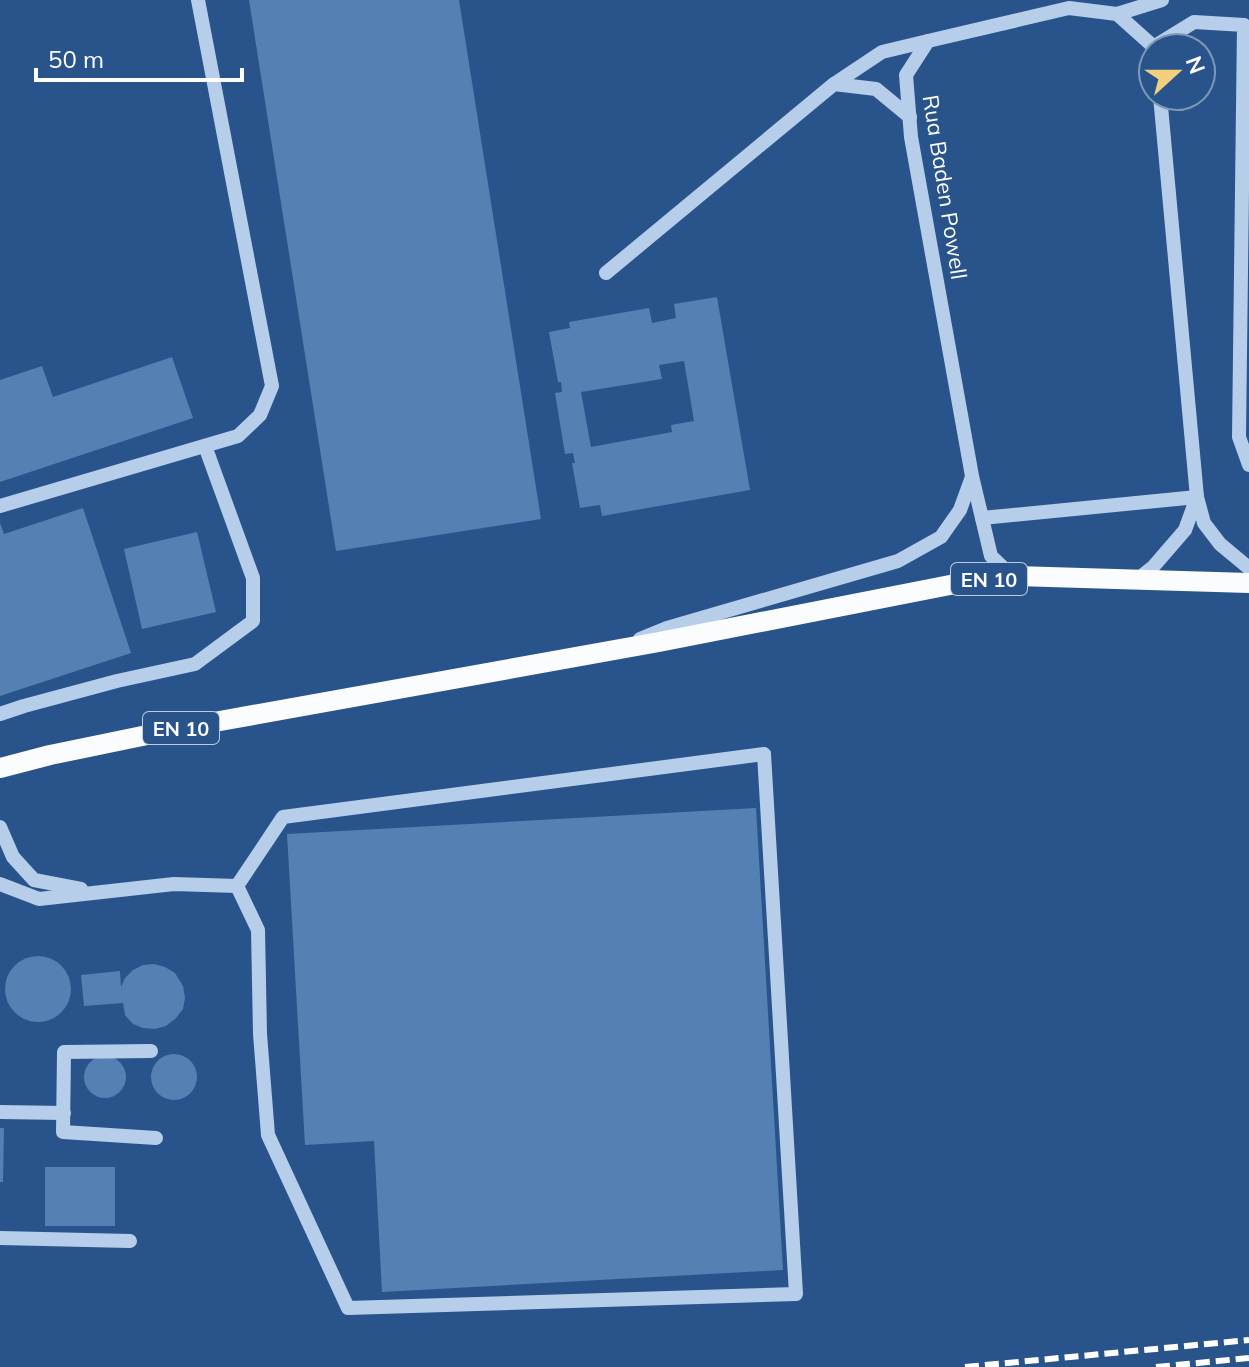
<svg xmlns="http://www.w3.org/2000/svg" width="1249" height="1367" font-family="Mulish,sans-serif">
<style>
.building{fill:#5480b4;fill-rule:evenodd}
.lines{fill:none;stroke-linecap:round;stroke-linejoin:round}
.minor{stroke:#b6ceea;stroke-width:14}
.major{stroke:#fafcfe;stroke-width:20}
.rail{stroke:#fff;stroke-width:6;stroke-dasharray:14 6;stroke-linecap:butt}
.labels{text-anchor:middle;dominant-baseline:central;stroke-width:7;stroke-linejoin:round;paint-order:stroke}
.shield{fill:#28548b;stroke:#beccdc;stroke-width:2}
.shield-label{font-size:20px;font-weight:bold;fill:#fff}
.street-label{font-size:22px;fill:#fff;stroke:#28548b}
</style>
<rect width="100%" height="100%" fill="#28548b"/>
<g class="building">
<polygon points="249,0 459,0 541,519 336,551"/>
<path d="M717,297l33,193 -148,26 -2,-11 -20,3 -8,-45h3l-2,-10 -8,1 -10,-61 7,-1 -1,-10h-3l-9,-50 21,-4 -1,-6 80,-14 3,15 24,-5 -2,-14zM684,361l10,60 -23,4 1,7 -81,15 -10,-55 81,-13 -3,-14z"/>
<polygon points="172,357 193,418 0,482 0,380 42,366 53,397"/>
<polygon points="83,508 131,653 0,696 0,523 4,534"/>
<polygon points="197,532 216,612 142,629 124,549"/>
<polygon points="756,808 783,1270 382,1292 374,1141 305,1145 287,834"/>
<circle cx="38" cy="989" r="33"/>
<polygon points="154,964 165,967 175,973 183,986 185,998 183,1009 176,1018 166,1026 155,1029 143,1028 133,1024 125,1015 123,1003 84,1006 81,975 120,971 121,987 125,978 133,970 143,965"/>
<circle cx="174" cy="1077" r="23"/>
<circle cx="105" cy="1077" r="21"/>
<polygon points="0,1128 4,1128 3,1182 0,1182"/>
<rect x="45" y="1167" width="70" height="59"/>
</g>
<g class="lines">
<g class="minor">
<polyline points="1117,14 1162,0"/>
<polyline points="1155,46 1194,22 1244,25 1239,437 1249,465"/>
<polyline points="834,84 882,52 928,41"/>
<polyline points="1160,96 1197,497 1204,523 1220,544 1249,568"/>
<polyline points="606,273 834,84 876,89 910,117"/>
<polyline points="0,506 238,436 260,415 272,386 198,0"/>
<polyline points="982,518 1197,497"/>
<polyline points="1012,576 991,556 972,476 911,137 906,75 928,41 1069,8 1117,14 1155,48"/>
<polyline points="1138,579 1153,567 1185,530 1197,497"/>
<polyline points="640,639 667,628 898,561 941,537 960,510 972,477"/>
<polyline points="0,714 24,706 117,681 195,664 253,621 253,578 205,446"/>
<polygon points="764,754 796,1294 348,1308 268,1135 260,1034 258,930 237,886 283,817"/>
<polyline points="0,827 13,857 34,880 81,889"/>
<polyline points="0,884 39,899 174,884 237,886"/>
<polyline points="151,1051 64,1052 63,1132 156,1138"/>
<polyline points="0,1112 64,1113"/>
<polyline points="0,1238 130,1241"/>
</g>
<polyline class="major" points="0,768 50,755 181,728 659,642 955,584 1012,576 1249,583"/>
<g class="rail">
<polyline points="965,1367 1249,1340"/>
<polyline points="1156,1367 1249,1358"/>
</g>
</g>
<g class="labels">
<g class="shield">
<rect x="951" y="563" width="76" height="32" rx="6"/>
<rect x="143" y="712" width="76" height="32" rx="6"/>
</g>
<g class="shield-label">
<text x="989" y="579">EN 10</text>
<text x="181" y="728">EN 10</text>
</g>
<g class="street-label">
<text transform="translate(945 187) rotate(81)">Rua Baden Powell</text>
</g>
</g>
<g transform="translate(1177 72) rotate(69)"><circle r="38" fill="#28548b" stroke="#7e98b9" stroke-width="2"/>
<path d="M0-6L14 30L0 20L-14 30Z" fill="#f2cf7c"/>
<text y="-12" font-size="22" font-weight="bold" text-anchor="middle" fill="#ffffff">N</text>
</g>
<path d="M36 68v12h206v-12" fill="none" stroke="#ffffff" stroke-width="4"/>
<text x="48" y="68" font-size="24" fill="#ffffff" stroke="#28548b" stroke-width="6" paint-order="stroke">50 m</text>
</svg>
